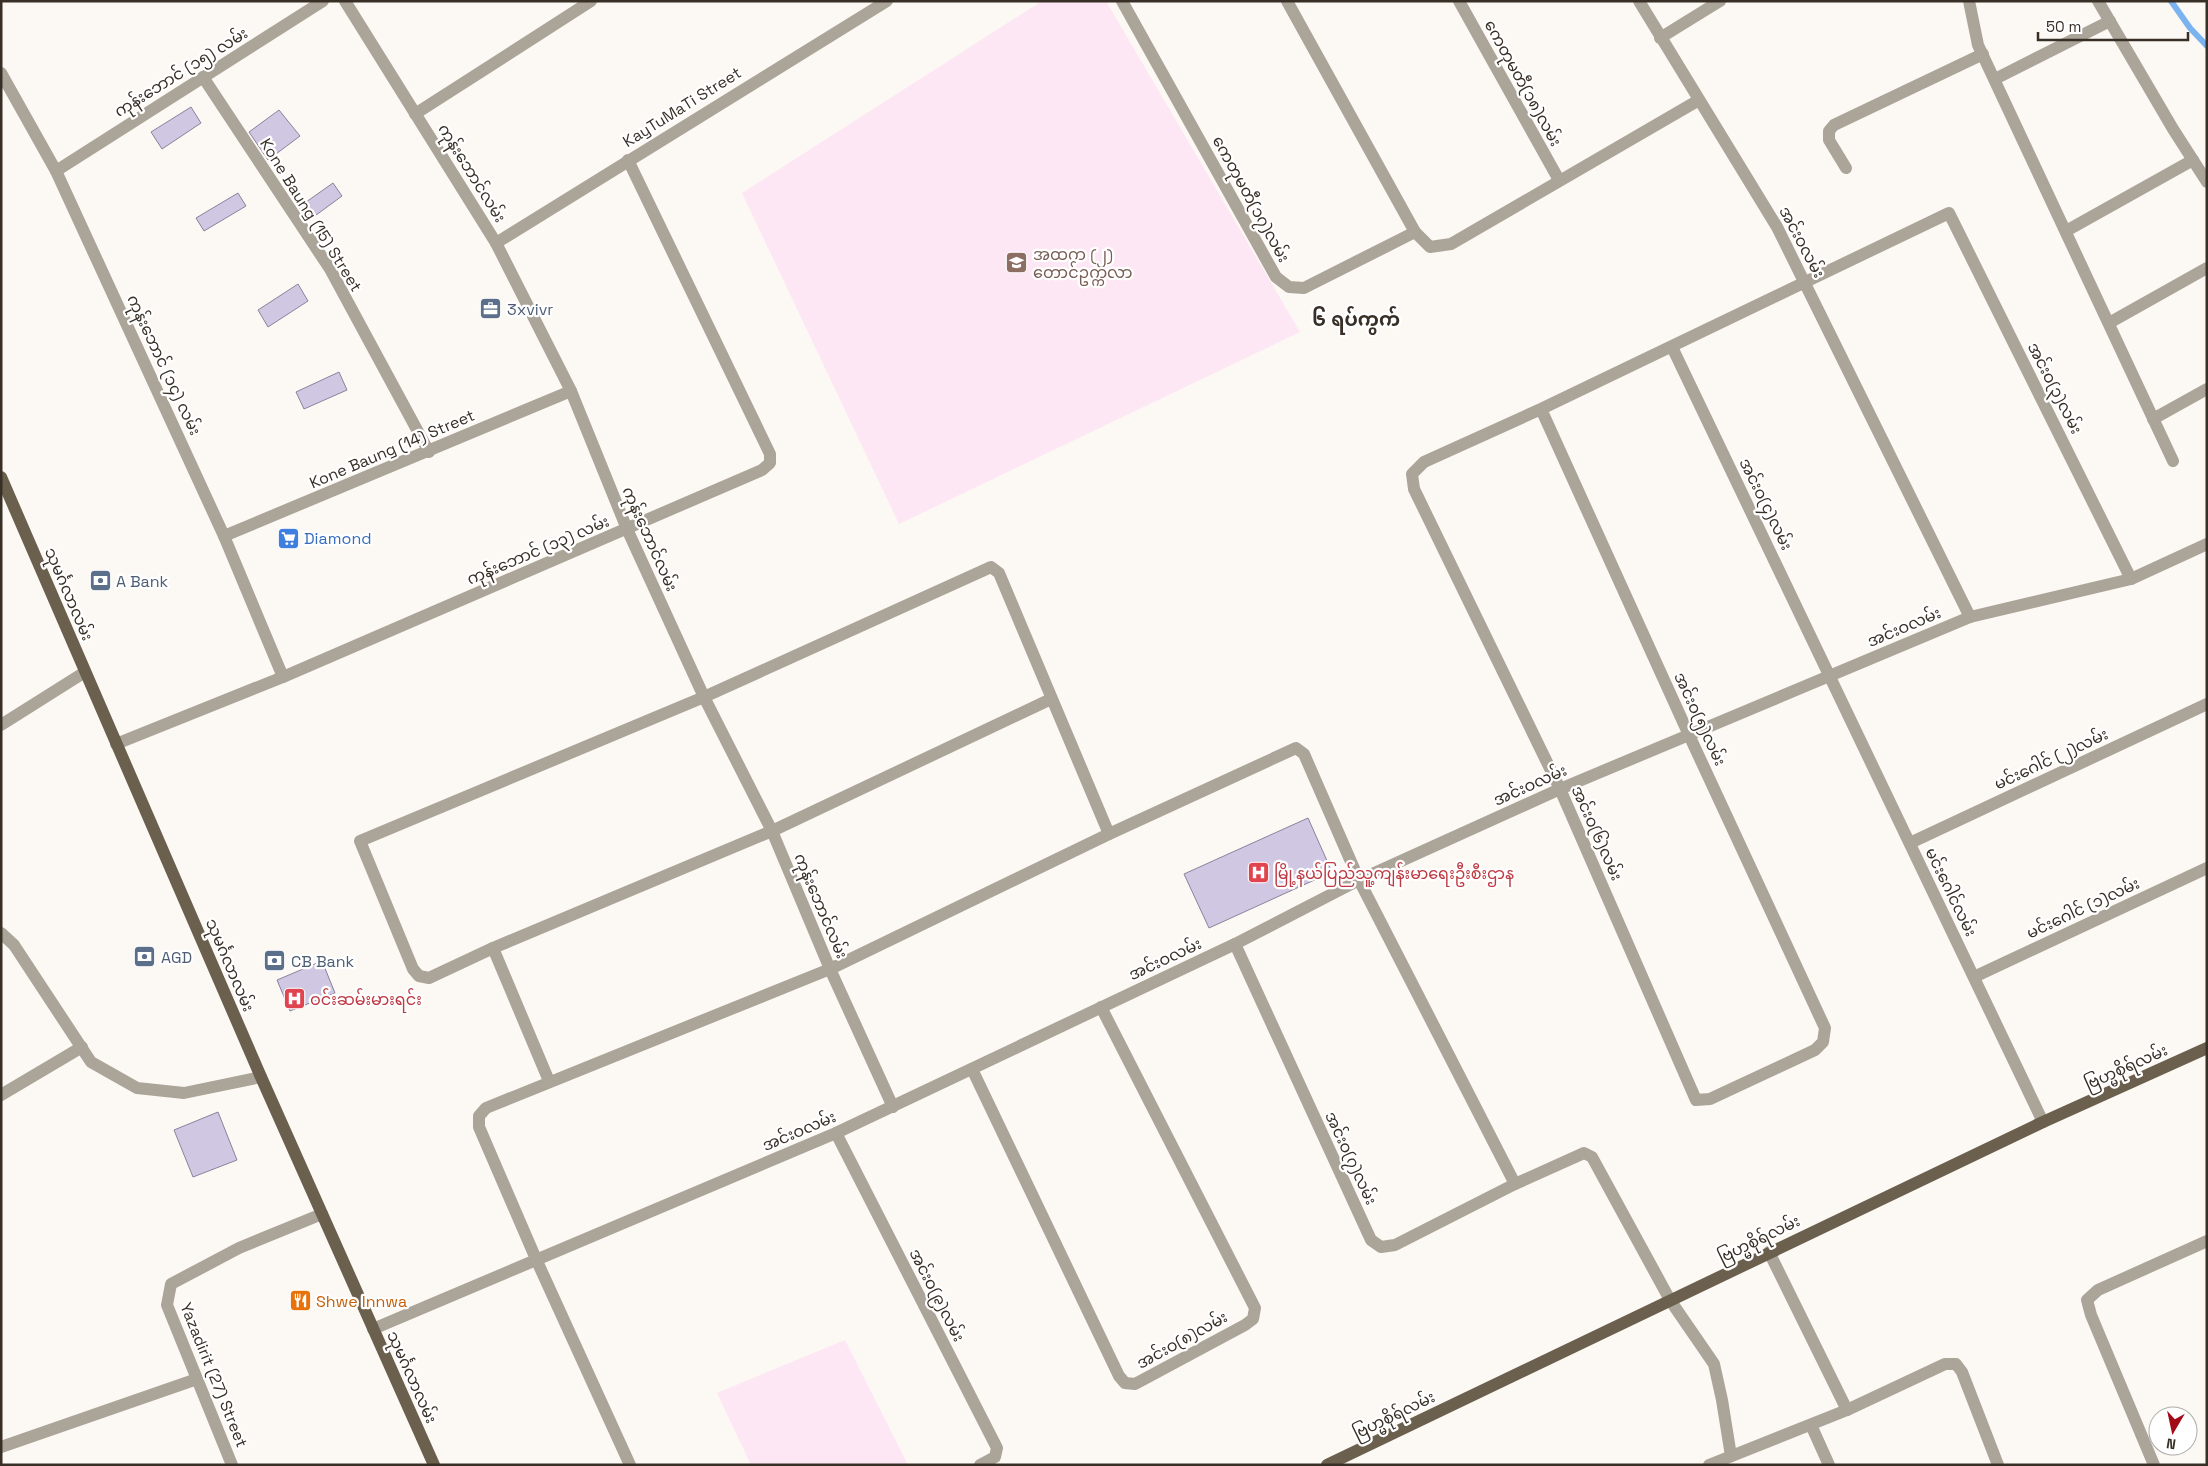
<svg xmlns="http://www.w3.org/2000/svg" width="2208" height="1466" font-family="'Space Grotesk','Noto Sans Myanmar',sans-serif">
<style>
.education{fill:#fee7f4}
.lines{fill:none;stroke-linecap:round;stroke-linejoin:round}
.stream{stroke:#7ab3ef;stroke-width:6}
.building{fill:#d0c8e3;stroke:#8a829b}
.minor{stroke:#aba499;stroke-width:12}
.major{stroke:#6b5f4d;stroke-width:12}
.labels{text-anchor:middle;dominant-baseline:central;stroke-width:4.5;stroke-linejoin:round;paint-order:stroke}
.street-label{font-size:16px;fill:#383027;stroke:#fff}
.education-label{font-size:16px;fill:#785e54;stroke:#fff;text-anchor:start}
.service-label{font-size:16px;fill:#4e5e75;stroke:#fff;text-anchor:start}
.shop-label{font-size:16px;fill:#366cbe;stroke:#fff;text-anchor:start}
.health-label{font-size:16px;fill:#be3a42;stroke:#fff;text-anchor:start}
.food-label{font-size:16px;fill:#c56008;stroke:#fff;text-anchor:start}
.quarter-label{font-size:19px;font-weight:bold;fill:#383027;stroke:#fff}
</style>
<rect width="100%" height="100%" fill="#fcf8f3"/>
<g class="education">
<polygon points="1042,1 1106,1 1300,332 899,524 742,193"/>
<polygon points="845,1340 908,1465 751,1465 717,1393"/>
</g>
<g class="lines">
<polyline class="stream" points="2171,1 2190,28 2207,46"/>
</g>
<g class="building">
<polygon points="191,107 201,123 162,149 151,132"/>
<polygon points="279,110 300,136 268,160 249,132"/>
<polygon points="333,183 342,196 308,221 299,207"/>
<polygon points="238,193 246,206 204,231 196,218"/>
<polygon points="298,284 308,301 268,327 258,310"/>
<polygon points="339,372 347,390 304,409 296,392"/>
<polygon points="1308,818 1332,872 1209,928 1184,874"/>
<polygon points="322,961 335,993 290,1011 277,980"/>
<polygon points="218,1112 237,1160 193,1177 174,1130"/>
</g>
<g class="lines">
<g class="minor">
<polyline points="345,1 496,243 571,391 627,529 704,697 772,831 830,969 893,1107"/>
<polyline points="1122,1 1276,277 1289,287 1304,288 1415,232 1430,247 1451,244 1699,100"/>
<polyline points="1287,1 1415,232"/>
<polyline points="1459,1 1559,180"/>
<polyline points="1639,1 1777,227 1970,617"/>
<polyline points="1969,1 1978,45 2173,461"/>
<polyline points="2098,1 2173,129 2207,182"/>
<polyline points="1660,38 1720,1"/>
<polyline points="1,73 56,171 224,536 283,677"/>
<polyline points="203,77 330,269 429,452"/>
<polyline points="1995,79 2110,21"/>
<polyline points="415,114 591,1"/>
<polyline points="1846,168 1829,140 1829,131 1834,125 1983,54"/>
<polyline points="56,171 323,1"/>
<polyline points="2066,231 2193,160"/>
<polyline points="496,243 887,1"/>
<polyline points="2109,323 2207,268"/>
<polyline points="1672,347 2043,1122"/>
<polyline points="1541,409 1689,735 1825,1028 1823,1042 1815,1050 1710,1099 1696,1100 1560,789 1414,489 1412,474 1424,462 1541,409 1949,213 2131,579"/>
<polyline points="2153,419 2207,389"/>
<polyline points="224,536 571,391"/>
<polyline points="1051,699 772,831 493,948 429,978 419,976 413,969 360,841 704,697 991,567 999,573 1109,834"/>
<polyline points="1,725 85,672"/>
<polyline points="116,744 283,677 762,470 770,463 770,454 628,160"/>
<polyline points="1910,843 2207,704"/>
<polyline points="1,933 14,945 91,1062 137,1088 184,1093 261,1077"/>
<polyline points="1235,944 1371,1240 1381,1247 1395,1245 1515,1184 1584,1153 1592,1157 1670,1300 1714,1364 1722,1400 1731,1456"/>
<polyline points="493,948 549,1081"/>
<polyline points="1974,977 2207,868"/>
<polyline points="972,1069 1119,1376 1125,1383 1135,1384 1245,1325 1253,1319 1255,1308 1101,1007"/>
<polyline points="1,1095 82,1047"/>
<polyline points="836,1133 997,1448 995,1457 980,1465"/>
<polyline points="1769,1252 1847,1410"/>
<polyline points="373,1329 836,1133 1235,944 1359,880 1560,789 1970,617 2131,579 2207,544"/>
<polyline points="1811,1425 1829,1465"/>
<polyline points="1,1447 197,1379"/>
<polyline points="232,1465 167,1305 171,1284 239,1248 322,1214"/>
<polyline points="630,1465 536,1259 479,1127 479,1116 486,1108 830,969 1109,834 1296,748 1304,754 1359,880 1515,1184"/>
<polyline points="1709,1465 1847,1410 1945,1364 1956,1364 1962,1372 1998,1465"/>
<polyline points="2154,1465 2091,1315 2087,1300 2098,1290 2207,1241"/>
</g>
<g class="major">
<polyline points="1,477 261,1077 434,1465"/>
<polyline points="1327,1465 2043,1122 2207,1048"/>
</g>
</g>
<defs>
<symbol id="school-square" viewBox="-11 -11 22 22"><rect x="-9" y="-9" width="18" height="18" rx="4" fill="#8d6e63" stroke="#fff"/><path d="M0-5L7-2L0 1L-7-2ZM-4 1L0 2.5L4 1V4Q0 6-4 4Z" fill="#fff"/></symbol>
<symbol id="office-square" viewBox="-11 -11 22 22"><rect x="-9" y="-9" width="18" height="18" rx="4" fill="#5c6f8a" stroke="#fff"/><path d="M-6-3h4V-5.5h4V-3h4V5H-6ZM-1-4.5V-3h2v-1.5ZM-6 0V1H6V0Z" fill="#fff"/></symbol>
<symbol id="supermarket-square" viewBox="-11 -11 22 22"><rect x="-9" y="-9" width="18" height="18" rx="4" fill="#3f7fe0" stroke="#fff"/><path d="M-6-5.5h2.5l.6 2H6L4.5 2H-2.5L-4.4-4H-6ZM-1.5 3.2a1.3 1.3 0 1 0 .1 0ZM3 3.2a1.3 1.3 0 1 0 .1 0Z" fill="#fff"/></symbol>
<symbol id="bank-square" viewBox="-11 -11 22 22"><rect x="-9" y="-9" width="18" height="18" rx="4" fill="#5c6f8a" stroke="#fff"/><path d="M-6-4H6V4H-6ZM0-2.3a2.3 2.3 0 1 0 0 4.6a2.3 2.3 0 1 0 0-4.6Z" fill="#fff"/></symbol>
<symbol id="hospital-square" viewBox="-11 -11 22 22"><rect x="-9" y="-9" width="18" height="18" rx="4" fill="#e0444e" stroke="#fff"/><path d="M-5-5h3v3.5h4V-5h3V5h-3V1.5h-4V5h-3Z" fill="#fff"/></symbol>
<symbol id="restaurant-square" viewBox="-11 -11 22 22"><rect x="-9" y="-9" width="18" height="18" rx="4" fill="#e8710a" stroke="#fff"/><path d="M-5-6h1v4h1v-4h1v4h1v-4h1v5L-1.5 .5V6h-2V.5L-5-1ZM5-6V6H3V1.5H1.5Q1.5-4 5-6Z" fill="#fff"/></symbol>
</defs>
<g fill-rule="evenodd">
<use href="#school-square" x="1004" y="250" width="25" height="25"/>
<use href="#office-square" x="478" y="296" width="25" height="25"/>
<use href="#supermarket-square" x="276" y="526" width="25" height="25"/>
<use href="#bank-square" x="88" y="568" width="25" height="25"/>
<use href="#hospital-square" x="1246" y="860" width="25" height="25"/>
<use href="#bank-square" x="132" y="944" width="25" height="25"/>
<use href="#bank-square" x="262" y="948" width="25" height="25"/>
<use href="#hospital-square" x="282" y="986" width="25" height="25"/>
<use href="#restaurant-square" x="288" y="1288" width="25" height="25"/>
</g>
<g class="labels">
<g class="street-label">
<text transform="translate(181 72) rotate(-32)">ကုန်းဘောင် (၁၅) လမ်း</text>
<text transform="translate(1523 83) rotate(61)">ကေတုမတီ(၁၈)လမ်း</text>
<text transform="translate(682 107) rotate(-32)">KayTuMaTi Street</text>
<text transform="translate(472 173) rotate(58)">ကုန်းဘောင်လမ်း</text>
<text transform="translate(1251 199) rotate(61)">ကေတုမတီ(၁၇)လမ်း</text>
<text transform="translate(311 215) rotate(58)">Kone Baung (15) Street</text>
<text transform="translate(1802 242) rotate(62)">အင်းဝလမ်း</text>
<text transform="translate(164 365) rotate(65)">ကုန်းဘောင် (၁၄) လမ်း</text>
<text transform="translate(2055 388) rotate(63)">အင်းဝ(၃)လမ်း</text>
<text transform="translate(392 449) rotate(-23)">Kone Baung (14) Street</text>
<text transform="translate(1766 504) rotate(64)">အင်းဝ(၄)လမ်း</text>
<text transform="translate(650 539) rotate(66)">ကုန်းဘောင်လမ်း</text>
<text transform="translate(538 550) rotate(-23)">ကုန်းဘောင် (၁၃) လမ်း</text>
<text transform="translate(69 594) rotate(67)">သုမင်္ဂလာလမ်း</text>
<text transform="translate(1904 627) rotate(-23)">အင်းဝလမ်း</text>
<text transform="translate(1700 719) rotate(65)">အင်းဝ(၅)လမ်း</text>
<text transform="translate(2051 759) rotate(-25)">မင်းဂေါင် (၂)လမ်း</text>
<text transform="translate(1530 785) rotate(-24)">အင်းဝလမ်း</text>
<text transform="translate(1597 833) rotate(66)">အင်းဝ(၆)လမ်း</text>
<text transform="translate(1951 892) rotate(64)">မင်းဂေါင်လမ်း</text>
<text transform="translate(821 906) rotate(67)">ကုန်းဘောင်လမ်း</text>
<text transform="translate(2083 908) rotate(-25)">မင်းဂေါင် (၁)လမ်း</text>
<text transform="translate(1165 959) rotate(-25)">အင်းဝလမ်း</text>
<text transform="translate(230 965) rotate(67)">သုမင်္ဂလာလမ်း</text>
<text transform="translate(2126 1067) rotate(-24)">ဗြဟ္မစိုရ်လမ်း</text>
<text transform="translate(799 1131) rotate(-23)">အင်းဝလမ်း</text>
<text transform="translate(1351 1158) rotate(65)">အင်းဝ(၇)လမ်း</text>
<text transform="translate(1759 1239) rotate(-26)">ဗြဟ္မစိုရ်လမ်း</text>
<text transform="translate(937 1295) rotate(63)">အင်းဝ(၉)လမ်း</text>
<text transform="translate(1182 1340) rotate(-29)">အင်းဝ(၈)လမ်း</text>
<text transform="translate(214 1375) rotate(68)">Yazadirit (27) Street</text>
<text transform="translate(412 1377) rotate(66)">သုမင်္ဂလာလမ်း</text>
<text transform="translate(1394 1415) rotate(-26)">ဗြဟ္မစိုရ်လမ်း</text>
</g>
<g class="education-label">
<text x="1033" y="254">အထက (၂)<tspan x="1033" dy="18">တောင်ဥက္ကလာ</tspan></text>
</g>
<g class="service-label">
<text x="507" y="309">3xvivr</text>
<text x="116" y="581">A Bank</text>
<text x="161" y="957">AGD</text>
<text x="291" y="961">CB Bank</text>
</g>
<g class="shop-label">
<text x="304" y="538">Diamond</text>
</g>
<g class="health-label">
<text x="1274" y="873">မြို့နယ်ပြည်သူ့ကျန်းမာရေးဦးစီးဌာန</text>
<text x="310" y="999">ဝင်းဆမ်းမားရင်း</text>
</g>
<g class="food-label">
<text x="316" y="1301">Shwe Innwa</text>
</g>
<g class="quarter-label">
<text x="1356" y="319">၆ ရပ်ကွက်</text>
</g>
</g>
<rect width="2208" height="1466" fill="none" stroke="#383027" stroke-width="5"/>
<g transform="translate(2173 1431) rotate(189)"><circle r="24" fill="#ffffff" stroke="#afaca9"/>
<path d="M0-4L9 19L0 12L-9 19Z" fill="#a30916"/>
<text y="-8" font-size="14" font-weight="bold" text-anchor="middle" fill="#383027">N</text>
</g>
<path d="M2038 32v8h150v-8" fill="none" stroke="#383027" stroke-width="2.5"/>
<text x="2046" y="32" font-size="15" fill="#383027" stroke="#ffffff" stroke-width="4" paint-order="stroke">50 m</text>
</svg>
